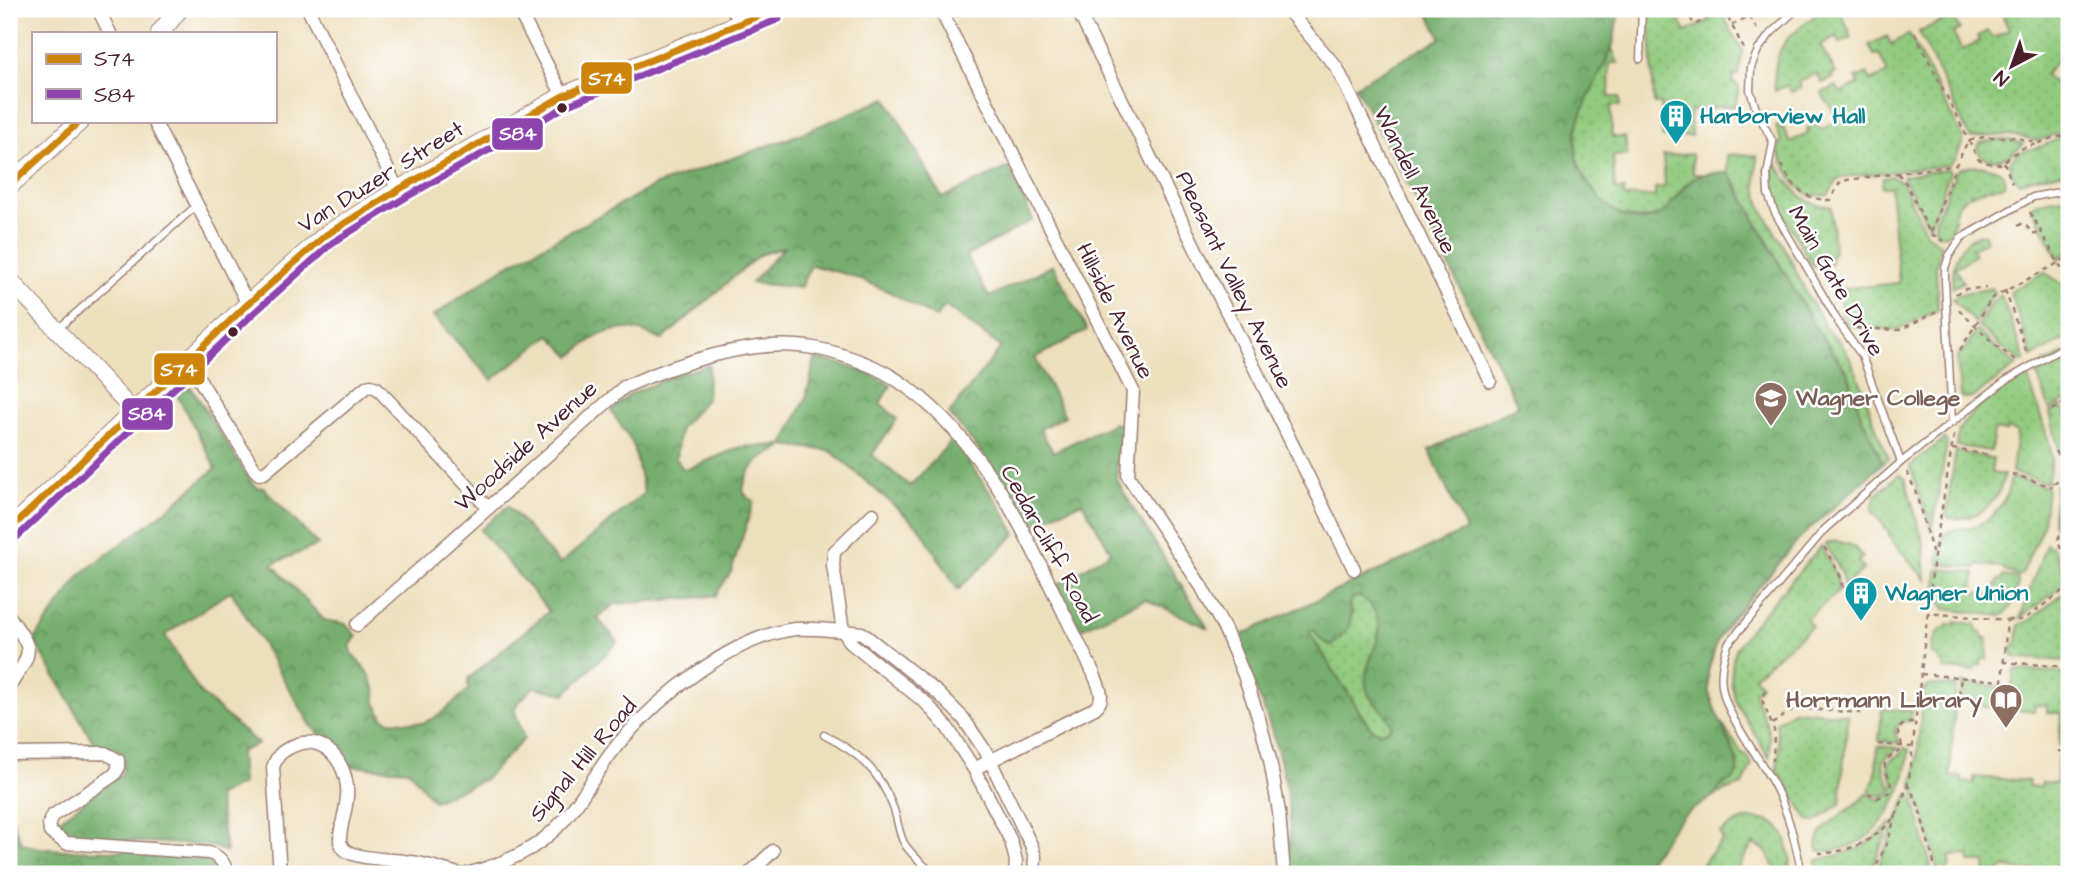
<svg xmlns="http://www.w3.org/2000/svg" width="2078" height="883" font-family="'Architects Daughter',sans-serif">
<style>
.grass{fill:url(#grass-dots);stroke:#6e7454;stroke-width:2}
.forest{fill:url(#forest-crowns);stroke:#5f664c;stroke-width:2;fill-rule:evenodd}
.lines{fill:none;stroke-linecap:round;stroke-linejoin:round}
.service-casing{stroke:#9c7f74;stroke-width:9}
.minor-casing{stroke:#9c7f74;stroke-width:15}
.tertiary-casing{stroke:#9c7f74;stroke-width:18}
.secondary-casing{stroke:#9c7f74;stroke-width:20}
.path{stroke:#9c7f74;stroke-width:2.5;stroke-dasharray:5 5;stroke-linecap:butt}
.service{stroke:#fff;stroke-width:6}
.minor{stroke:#fff;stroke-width:12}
.tertiary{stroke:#fff;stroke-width:16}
.secondary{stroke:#fff;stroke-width:18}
.bus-1-casing{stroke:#fff;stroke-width:12}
.bus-2-casing{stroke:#fff;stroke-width:12}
.bus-1{stroke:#cc840b;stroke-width:7}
.bus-2{stroke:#8e44ad;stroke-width:7}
.bus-dot{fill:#4a1f2b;stroke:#fff;stroke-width:2.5}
.labels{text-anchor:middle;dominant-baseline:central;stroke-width:5;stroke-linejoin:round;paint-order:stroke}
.culture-label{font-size:23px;font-weight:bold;fill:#0d838f;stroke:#fff;text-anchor:start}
.street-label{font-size:23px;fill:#4a1f2b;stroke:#fff}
.education-label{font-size:23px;font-weight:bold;fill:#785e54;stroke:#fff;text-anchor:start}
.line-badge{stroke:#fff;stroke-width:2.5}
.badge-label{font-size:19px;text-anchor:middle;font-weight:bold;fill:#fff}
</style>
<defs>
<pattern id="grass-dots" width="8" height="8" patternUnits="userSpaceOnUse" patternTransform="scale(1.75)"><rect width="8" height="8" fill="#91ca7d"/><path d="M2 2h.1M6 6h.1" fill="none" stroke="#7fad6c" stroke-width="1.8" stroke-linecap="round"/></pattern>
<pattern id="forest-crowns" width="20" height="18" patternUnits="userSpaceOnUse" patternTransform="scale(1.75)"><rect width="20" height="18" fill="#74ae6c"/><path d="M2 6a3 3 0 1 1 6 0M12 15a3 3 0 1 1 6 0" fill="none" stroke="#618d59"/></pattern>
</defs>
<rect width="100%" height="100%" fill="#fff"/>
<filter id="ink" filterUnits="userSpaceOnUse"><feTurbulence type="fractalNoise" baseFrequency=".0143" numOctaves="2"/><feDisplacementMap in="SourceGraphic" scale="14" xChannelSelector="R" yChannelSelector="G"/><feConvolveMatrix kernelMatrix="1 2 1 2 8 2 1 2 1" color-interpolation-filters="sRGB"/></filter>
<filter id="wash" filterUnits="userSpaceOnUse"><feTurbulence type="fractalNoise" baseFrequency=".00686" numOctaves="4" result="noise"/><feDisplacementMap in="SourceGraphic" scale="28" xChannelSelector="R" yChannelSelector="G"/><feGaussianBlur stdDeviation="1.57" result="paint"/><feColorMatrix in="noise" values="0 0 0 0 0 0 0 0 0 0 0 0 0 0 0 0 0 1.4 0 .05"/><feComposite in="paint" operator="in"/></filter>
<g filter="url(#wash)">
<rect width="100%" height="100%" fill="#eddfbc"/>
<g class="grass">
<polygon points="1649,9 1680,9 1675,12 1686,32 1722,14 1743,51 1738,75 1733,75 1732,83 1737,84 1739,89 1735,106 1713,107 1712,110 1690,111 1691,136 1662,137 1661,104 1654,104"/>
<path d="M1824,9h15l11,23 -1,1 2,5 -11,5 -3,-7 -17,9 16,28 -5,2 2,3 -11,5 -5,-10 -18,9 2,6 -10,4 -4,-7 -12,6c-4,-47 15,-56 49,-82z"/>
<polygon points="1997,9 2069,9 2069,56 2063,52 2045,75 2067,94 2062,100 2069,106 2069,132 2053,135 2039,141 2018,136 2003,135 1971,138 1969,136 1919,32 1948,18 1950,21 1954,18 1960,29 1953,33 1962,50 1980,41 1978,36 1988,31 1992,38 2009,30 2001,12 1999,12"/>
<polygon points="1909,34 1964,139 1956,158 1949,165 1839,178 1828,195 1811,196 1795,184 1778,152 1781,141 1776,127 1781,124 1790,142 1808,133 1807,128 1817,123 1821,130 1838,121 1829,103 1827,103 1822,93 1836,86 1841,93 1859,84 1856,78 1867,73 1871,81 1888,73 1879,54 1874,55 1869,45 1887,36 1891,44"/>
<path d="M1612,48l6,15h-8l-1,34h10l1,9h-9l1,31h13l2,18 -14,1 2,34 9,-1v8l31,-1v-8l10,-1 -2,-31 29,-2 1,20h10c-6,4 -13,7 -18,12 -9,10 -16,26 -30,30 -17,6 -31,1 -45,-8 -7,-4 -11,-10 -16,-16 -41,-46 -4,-98 18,-144z"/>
<path d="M2069,137v35l-24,3 -26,7 -7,-7 -2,-13c9,-15 23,-11 37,-18 8,-4 12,-6 22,-7z"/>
<path d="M1994,140h15l15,4c-14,11 -26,23 -44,11l-3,-8 3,-4z"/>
<path d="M1742,154l15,2 -1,31 6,22 29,51 16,35 15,24 1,6c5,8 14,11 19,20 23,35 28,77 47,113l-6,5 -22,-47 -13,-43 -35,-49 -49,-86 -27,-54 -9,-11 -1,-18z"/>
<path d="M1775,163l2,1c11,20 27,44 54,42l3,45 -3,3v10l-18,2 -36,-62 -5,-22z"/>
<path d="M1983,166c11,2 25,5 22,19 -16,4 -42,6 -49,25 -3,7 -2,15 -5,22l-5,3 -9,-1 -2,-6 1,-9 20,-48 7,-4z"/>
<polygon points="1946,169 1949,169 1950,173 1929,227 1903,176"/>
<polygon points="1891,176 1902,182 1926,233 1941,245 1936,266 1938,310 1897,330 1848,326 1841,311 1839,289 1899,283 1890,187 1882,187 1883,178"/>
<path d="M2069,197v54l-10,8 -28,-52c10,-8 26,-8 38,-10z"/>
<path d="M1981,234h4l2,6 -15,9 3,6 -20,13 8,14 -11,6c0,-23 4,-46 29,-54z"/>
<polygon points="2044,272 2069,288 2069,337 2032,357 2010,292"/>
<path d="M1991,288l4,5 -7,7 -13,23 -23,-24c14,-10 24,-6 39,-11z"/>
<polygon points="2001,295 2025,360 2022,362 2001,347 1978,326 1989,306"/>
<polygon points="1976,330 2001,353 2017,365 1974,397 1963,398 1960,396 1957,357 1967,346"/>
<polygon points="2069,351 2069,405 2064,401 2050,410 2035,368"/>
<path d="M2027,374l23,71 2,14 -5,24 -35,-11 5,-40 -9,-4 -2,4 -12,-2 -3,21 -35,-5c1,-7 1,-14 6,-21 11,-17 47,-41 65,-51z"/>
<polygon points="2061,406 2069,420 2069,467 2059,450 2050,413"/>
<polygon points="1945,438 1947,443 1932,531 1910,466"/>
<path d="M1956,451l37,8 -2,14 13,2c-4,27 -28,48 -56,43l-2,-4z"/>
<polygon points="1899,474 1905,478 1924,545 1926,580 1888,536 1890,533 1872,511 1875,496"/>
<path d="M2011,477l36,10 -4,38 -21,49 -3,2 -15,-5v-3l-27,-4 -1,4 -37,-4c-1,-9 0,-25 7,-31 6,-5 15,-4 22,-5 25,-5 40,-28 43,-51z"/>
<polygon points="2069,483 2069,528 2058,531 2053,523 2055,486"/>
<polygon points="1836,541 1853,546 1863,557 1858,562 1864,569 1844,586 1841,572 1825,544"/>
<polygon points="2046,544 2053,547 2068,582 2020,618"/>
<path d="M1821,546l15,29 2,17 -32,27 6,7 -58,50 7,9 -6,7v4c8,21 19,39 14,62l-33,-56 -5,-20 2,-23 3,-10 12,-18z"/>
<path d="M1939,569l36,4 -2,19 20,3 5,-15h4l1,-4 14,2 1,5c-3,11 -5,28 -17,33l-56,-7 -9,-13 1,-25z"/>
<polygon points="2069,588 2069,661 2018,658 2013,656 2011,649 2017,642 2019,625 2030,620"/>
<path d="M1358,596c35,15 19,48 9,73l25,57c-7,8 -16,7 -23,0l-59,-92v-4h4l7,10 31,-27 -3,-8 3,-7z"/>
<polygon points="1954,622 1976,624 1976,630 1982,632 1983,638 1988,638 1987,659 1982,659 1981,665 1975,667 1975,671 1943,669 1944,663 1939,661 1937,656 1931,655 1932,641 1935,641 1936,634 1938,634 1942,628 1946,628 1947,625 1954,625"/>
<polygon points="2014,670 2069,673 2069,726 2063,746 2059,746 2061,713 2047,712 2047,706 2035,705 2034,711 2001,708 2003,687 2012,687"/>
<polygon points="1962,683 1998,686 1996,708 1983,707 1983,700 1961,699"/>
<polygon points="1932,685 1956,686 1950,776 1962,777 1962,782 1974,783 1974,777 2029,781 2028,786 2041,787 2042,782 2056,783 2058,756 2069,757 2069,874 2048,874 2006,867 1994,874 1986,874 1985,862 1970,862 1969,855 1950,856 1949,868 1943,874 1939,873 1925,819 1912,783 1916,772 1923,689"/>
<polygon points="1882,709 1912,711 1911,721 1904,721 1896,727 1896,735 1900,743 1879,741"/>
<polygon points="1795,710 1848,715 1840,804 1816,822 1808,820 1777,770 1779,752 1776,722"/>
<polygon points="1721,722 1743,755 1745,754 1752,764 1743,785 1729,789 1712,797 1725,783 1734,778 1738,765 1737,760"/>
<path d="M1878,746l21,2c-4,4 -10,6 -14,11 -6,9 4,19 5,28l-5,7 -5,2 -11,-4 6,-15z"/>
<path d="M1904,748l5,1c-4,49 -33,105 -91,102 -6,-26 34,-39 49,-57l12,6 11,-6 4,-10c-4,-17 -14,-20 7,-30z"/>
<polygon points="1908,794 1911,794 1914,799 1933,874 1875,874"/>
<path d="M1747,819c24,-1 36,5 41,28 2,8 4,15 1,22l-12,1 -13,-21 -12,-5 -17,30h-39l14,-20 13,-14 -3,-7 10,-7z"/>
<path d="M1892,822l-23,52h-52v-14c35,-8 50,-11 75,-38z"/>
</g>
<g class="forest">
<path d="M1426,9h195c-7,12 -4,28 -10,41 -22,53 -60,93 -13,146 10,13 28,25 46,24 28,-2 33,-36 57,-45 8,-3 18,-2 27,-2l3,3 82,148 35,49 13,43 22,47 -80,72 -75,88 -11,18 -9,31 1,19 5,16 23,53v13l-5,8 -7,2 -13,14 -29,19 -10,11 -34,47h-351c1,-21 3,-43 1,-65 -6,-59 -30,-117 -56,-170l233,-109 -37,-80 89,-44 -93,-189 -70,-131 86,-48zM1358,596c8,4 12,7 16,15 17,26 -12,47 -8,74 2,19 22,25 26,41 -7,8 -16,7 -23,0l-59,-92v-4l4,1 7,9 10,6c14,-10 25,-23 18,-41l3,-7z"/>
<path d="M887,98l55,100 67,-31 24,53 -67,36 23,41 64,-32 34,65 -52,28 30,58 -25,13 13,23 61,-29 8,3 -5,35v18l8,16 83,133 -63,-29 -66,31 -22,-45 54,-33 -29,-50 -54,25 -26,-45 -20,-29 -33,-39 52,-67 -56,-41 -9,12 -48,-27 -39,-16 -38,-10 -11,23 -49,-5 33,-36 -25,8 -97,85c-10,-4 -22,-11 -32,-11 -25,-1 -42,11 -59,28l-21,-22 -58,45 -59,-64 73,-50 150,-81 134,-47z"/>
<path d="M815,359c28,4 52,12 76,26l-11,18 17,16 -25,36 38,31 42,-46 49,67 15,27 -58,56 -38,-62 -89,-77 -48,-6c-7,8 -17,9 -24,15 -9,8 -15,20 -16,31l4,6 7,4 -23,71 -16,24 -100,8 -18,14 21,24 -53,52 -32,-7 -19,21 10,31 -40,41 -51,21 -24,-31 -60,-4 -14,-19 -23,-20 -81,-136 -66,44 35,58 58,51 -18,8 2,32 -24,12 8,56 -12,-5 -16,-2 -126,-7 -10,-6 -3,-9 1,-4 62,-45c7,-23 -8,-26 -27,-29l-61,-105 48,-67 86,-64 48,-41 -39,-73 9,-9 3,3 2,-2 61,96 6,5 5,-1 55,58 -46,19 52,56 22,4 11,12 -7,10 3,9 16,19 6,14 1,15 7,14 6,4 34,2 15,-7 30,-26v-11l81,-68 -69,-81 28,-24 52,58 84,-71 -11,-49 -22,-33 19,-17 53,-22 26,-7 -2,33 -27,30 -4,30 6,10h8l50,-21 43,-2 23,-47z"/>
<path d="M9,812c3,7 10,27 12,30 15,11 82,8 103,9 26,2 51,6 76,9l9,2 9,12h-209z"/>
</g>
</g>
<g filter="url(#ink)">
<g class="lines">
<defs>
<g id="service">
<polyline points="1797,9 1771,33 1758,50 1751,67 1750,90 1757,112 1773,142 1767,175 1768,194 1775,213 1817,285 1840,325 1862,356 1901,462"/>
<polyline points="1640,59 1642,9"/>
<polyline points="58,329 197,205"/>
<polyline points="1952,423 1945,281 1945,268 1949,256 1961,238 2033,197 2069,190"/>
<path d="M824,735c35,18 55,35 69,72 5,12 5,25 11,36 7,12 20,22 30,31"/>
<path d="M1802,874c-6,-28 -12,-56 -25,-83 -14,-30 -52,-75 -55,-105 -2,-15 1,-28 6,-42l97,-115 75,-66 105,-82 64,-37"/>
</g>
<g id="minor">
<polyline points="98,9 110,33"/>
<polyline points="308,9 398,190"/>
<polyline points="518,9 563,96"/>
<polyline points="733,9 740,22"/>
<polyline points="940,9 1133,391 1128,476 1201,586 1225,630 1244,675 1259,719 1270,760 1279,812 1284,874"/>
<polyline points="1077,9 1354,569"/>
<polyline points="1287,9 1337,68 1490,381"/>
<polyline points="154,121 248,304"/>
<polyline points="188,361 255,470 259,474 264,473 366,387 371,386 377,388 488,508"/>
<polyline points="873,514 834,552 833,565 843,631 862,633 938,693 963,718 986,752 1032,847 1035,857 1034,874"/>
<path d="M9,616c26,38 24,33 0,71"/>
<path d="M357,625l267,-238c53,-24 132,-50 190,-39 22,4 55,15 75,27 32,19 62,49 85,79 32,40 55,87 77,133 14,28 28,57 42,85 5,13 14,26 2,36l-121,61"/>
<path d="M9,754l96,-1 13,7v9l-4,6 -62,41 -3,8 1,8 16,11 143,10c12,4 15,10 19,21"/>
<path d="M280,874l-7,-107c4,-10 6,-14 16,-19 30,-17 55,9 58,39 2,20 -7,35 -7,53 0,3 2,7 4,9 10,11 52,10 67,13 16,2 32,8 47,12"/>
<path d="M467,874c36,-10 71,-24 96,-53 21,-24 36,-54 56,-78 41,-47 113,-106 176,-114 15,-1 33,1 48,2l9,13 74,59 21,24 27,42 37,72 5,20 -1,13"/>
<polyline points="749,874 773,851"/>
</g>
<polyline id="tertiary" points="9,279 134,412"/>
<g id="secondary">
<polyline points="160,33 179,9"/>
<polyline points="9,186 80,121"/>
<polyline points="9,530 248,304 326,235 398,190 563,96 775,9"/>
</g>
</defs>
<use href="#service" class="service-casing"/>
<use href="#minor" class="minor-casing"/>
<use href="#tertiary" class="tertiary-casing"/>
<use href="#secondary" class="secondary-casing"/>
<g class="path">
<polyline points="1686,9 1694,25 1724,10 1744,49"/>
<polyline points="1689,15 1700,9"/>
<polyline points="1732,25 1749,16 1757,29"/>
<polyline points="1915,33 1978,159 1988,163 2001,164 2020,149 2039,143"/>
<polyline points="2069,96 2066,100 2069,102"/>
<polyline points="2004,162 2012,183"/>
<path d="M1781,165c12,21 23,35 49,35l11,-19 115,-16"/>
<polyline points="1898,173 1907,185 1928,229 1933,235 1944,241"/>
<polyline points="2030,212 2069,282"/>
<polyline points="2018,226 2023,223 2033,233 2042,235"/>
<polyline points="1931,232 1956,165 1968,141 1984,137 2013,137 2039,143 2052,138 2069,135"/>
<polyline points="2005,290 2028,356"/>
<polyline points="1955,294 1965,289 1986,288"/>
<polyline points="1959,310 1993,343 2016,361"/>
<polyline points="1856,328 1899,330 1936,312"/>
<polyline points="1960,350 1992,298 2062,261 2069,253"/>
<polyline points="2052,410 2064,403 2066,406"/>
<polyline points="1952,449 1990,455"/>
<polyline points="2055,451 2069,471"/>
<polyline points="1907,472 1915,490 1933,555"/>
<polyline points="2012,474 2053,487"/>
<polyline points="2053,483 2069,480"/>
<path d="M2069,531l-10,5c-3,9 6,18 10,26"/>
<polyline points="1824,547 1839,573 1843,588"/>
<polyline points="2007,620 2020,620 2026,618 2069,586"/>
<polyline points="2003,662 2069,667"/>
<polyline points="1921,674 2002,681 2007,620 1927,613"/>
<polyline points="1766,691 1762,700 1774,730 1773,761"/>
<polyline points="1958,705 1961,678"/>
<polyline points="1999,708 2002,681"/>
<polyline points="1772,724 1795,708 1861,713"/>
<polyline points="1878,744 1912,747"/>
<polyline points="2058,751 2069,752"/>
<polyline points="1907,784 1917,801 1937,874"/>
<path d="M1868,793l10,5 12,-6c4,-14 -7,-18 -5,-29 4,-11 20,-7 16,-22 -1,-4 -3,-7 -4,-11l8,-7h10"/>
<path d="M1818,853c30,1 64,-15 80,-42 5,-10 7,-21 11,-31l25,-224 20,-121"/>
<polyline points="1873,874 1888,840 1896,815"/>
<polyline points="1998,874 2006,870 2034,874"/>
</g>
<use href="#service" class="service"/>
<use href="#minor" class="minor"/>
<use href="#tertiary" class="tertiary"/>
<use href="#secondary" class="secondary"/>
<defs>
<g id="bus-1">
<polyline points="9,186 80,121"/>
<polyline points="9,530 248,304 326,235 398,190 563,96 775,9"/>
</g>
<polyline id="bus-2" points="16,538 255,312 332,243 403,199 568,105 779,19"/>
</defs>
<use href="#bus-1" class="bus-1-casing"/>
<use href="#bus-2" class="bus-2-casing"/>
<use href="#bus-1" class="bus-1"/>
<use href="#bus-2" class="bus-2"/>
</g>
</g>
<defs>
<symbol id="building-pin" viewBox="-11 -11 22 30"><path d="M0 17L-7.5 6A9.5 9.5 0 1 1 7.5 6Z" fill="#0f9aa8" stroke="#fff"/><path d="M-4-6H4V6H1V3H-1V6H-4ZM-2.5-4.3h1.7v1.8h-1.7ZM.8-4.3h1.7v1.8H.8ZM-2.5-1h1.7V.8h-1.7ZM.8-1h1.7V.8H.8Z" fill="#fff"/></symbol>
<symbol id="university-pin" viewBox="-11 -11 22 30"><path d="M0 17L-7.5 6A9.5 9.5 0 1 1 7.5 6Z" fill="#8d6e63" stroke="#fff"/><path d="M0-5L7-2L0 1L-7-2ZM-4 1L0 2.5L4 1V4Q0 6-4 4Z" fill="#fff"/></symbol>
<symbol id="library-pin" viewBox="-11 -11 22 30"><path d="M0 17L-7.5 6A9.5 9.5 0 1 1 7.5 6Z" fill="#8d6e63" stroke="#fff"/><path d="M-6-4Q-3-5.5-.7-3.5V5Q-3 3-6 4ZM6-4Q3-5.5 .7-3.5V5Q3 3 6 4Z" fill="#fff"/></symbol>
</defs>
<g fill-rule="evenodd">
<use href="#building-pin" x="1657" y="97" width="38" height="52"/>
<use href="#university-pin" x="1752" y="379" width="38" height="52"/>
<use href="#building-pin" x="1842" y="574" width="38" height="52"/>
<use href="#library-pin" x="1987" y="681" width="38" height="52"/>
</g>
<g class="bus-dot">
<circle cx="562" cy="108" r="6"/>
<circle cx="233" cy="332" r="6"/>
</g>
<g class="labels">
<g class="culture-label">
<text x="1700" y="116">Harborview Hall</text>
<text x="1885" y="593">Wagner Union</text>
</g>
<g class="street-label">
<text transform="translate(381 177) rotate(-32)">Van Duzer Street</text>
<text transform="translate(1415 180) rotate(64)">Wandell Avenue</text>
<text transform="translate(1234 280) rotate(64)">Pleasant Valley Avenue</text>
<text transform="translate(1836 281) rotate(60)">Main Gate Drive</text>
<text transform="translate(1115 311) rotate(64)">Hillside Avenue</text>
<text transform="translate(526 446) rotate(-42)">Woodside Avenue</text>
<text transform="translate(1049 544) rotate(61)">Cedarcliff Road</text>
<text transform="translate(583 760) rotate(-50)">Signal Hill Road</text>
</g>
<g class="education-label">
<text x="1796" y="398">Wagner College</text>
<text x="1982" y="700" text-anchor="end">Horrmann Library</text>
</g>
</g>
<g class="line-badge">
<rect x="580" y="61" width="53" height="34" rx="7" fill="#cc840b"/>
<rect x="491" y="117" width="53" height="34" rx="7" fill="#8e44ad"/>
<rect x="153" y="352" width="53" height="34" rx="7" fill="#cc840b"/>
<rect x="121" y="397" width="53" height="34" rx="7" fill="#8e44ad"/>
</g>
<g class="badge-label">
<text x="607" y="85">S74</text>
<text x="518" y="140">S84</text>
<text x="179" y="376">S74</text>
<text x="147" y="420">S84</text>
</g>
<rect width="2078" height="883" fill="none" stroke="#fff" stroke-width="35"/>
<rect x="32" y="32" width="245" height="91" fill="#ffffff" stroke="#b7a5aa" stroke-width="2"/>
<rect x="46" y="54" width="35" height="10" fill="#cc840b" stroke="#b7a5aa" stroke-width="2"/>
<text x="94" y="66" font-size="21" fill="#4a1f2b">S74</text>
<rect x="46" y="89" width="35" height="10" fill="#8e44ad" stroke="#b7a5aa" stroke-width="2"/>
<text x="94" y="102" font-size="21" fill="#4a1f2b">S84</text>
<g transform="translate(2012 66) rotate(221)" stroke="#ffffff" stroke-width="5" paint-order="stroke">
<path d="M0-5L12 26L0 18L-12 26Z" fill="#4a1f2b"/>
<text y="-10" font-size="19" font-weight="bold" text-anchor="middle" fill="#4a1f2b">N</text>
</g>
</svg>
